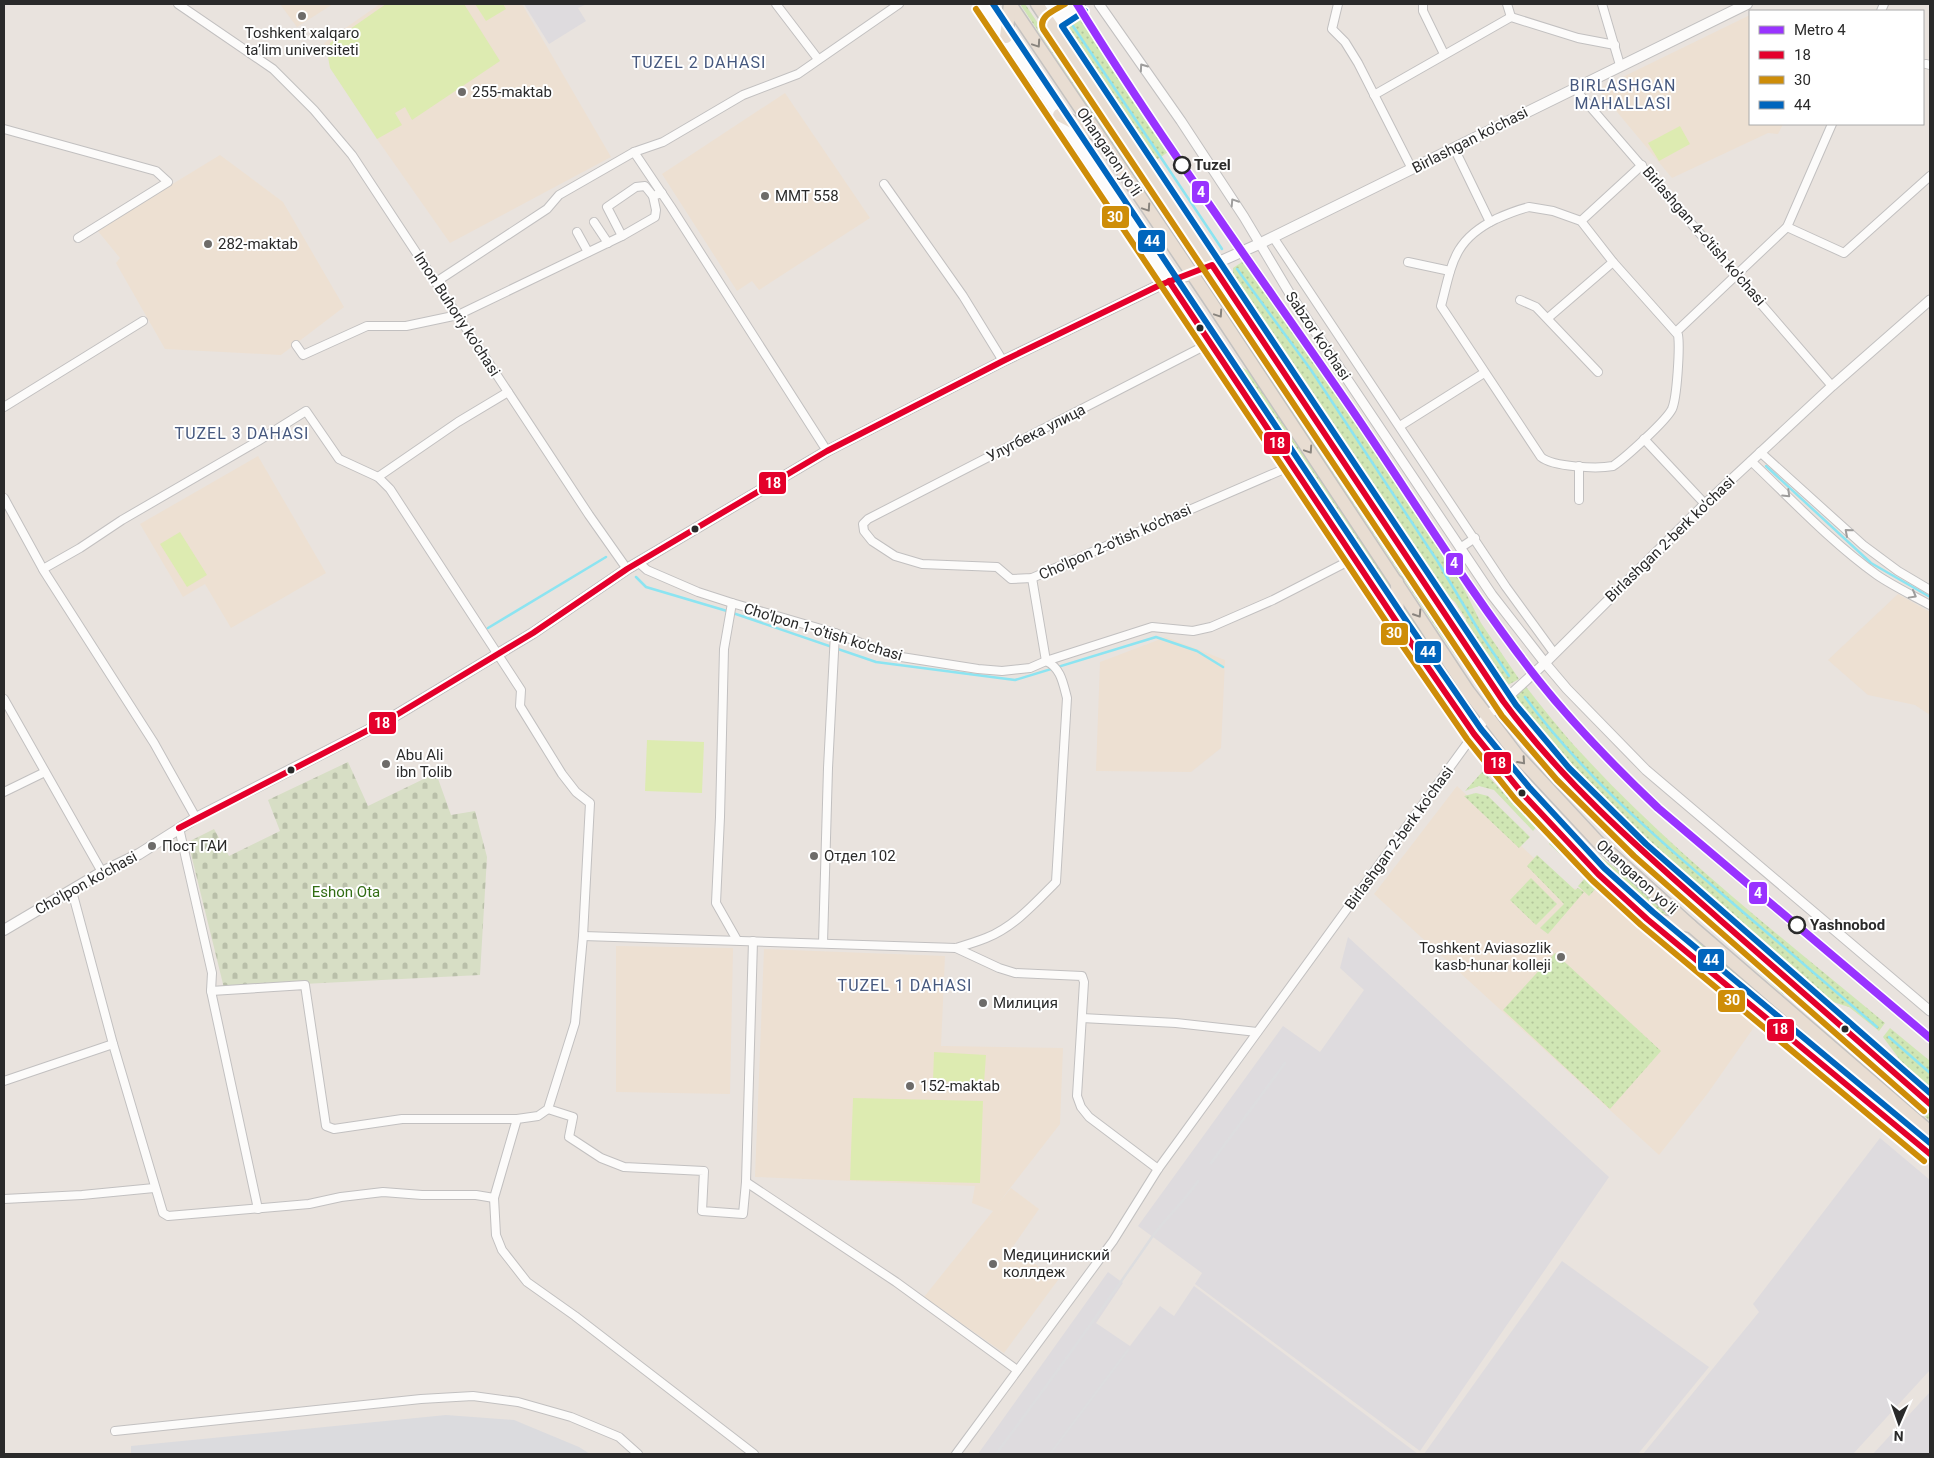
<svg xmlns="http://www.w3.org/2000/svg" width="1934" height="1458" font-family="Roboto,sans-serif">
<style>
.industrial{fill:#dedbde}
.education{fill:#ede0d2}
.airport{fill:#dbdbde}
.grass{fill:url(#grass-dots)}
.cemetery{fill:url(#cemetery-stones)}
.pitch{fill:#ddebb1}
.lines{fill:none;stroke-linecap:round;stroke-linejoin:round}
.stream{stroke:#8ce4f1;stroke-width:2.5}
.minor-casing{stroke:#c2c0c0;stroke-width:10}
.tertiary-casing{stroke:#c2c0c0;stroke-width:11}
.secondary-casing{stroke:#c2c0c0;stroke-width:12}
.trunk-casing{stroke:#c4c2c0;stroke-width:15}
.minor{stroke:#fcfbfa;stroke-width:8}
.tertiary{stroke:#fcfbfa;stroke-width:9}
.secondary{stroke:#fcfbfa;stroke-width:10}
.trunk{stroke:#e8ddd2;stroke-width:12}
.rail{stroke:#dddddf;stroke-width:2.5}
.bus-1-casing{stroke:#fff;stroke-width:10}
.bus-2-casing{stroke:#fff;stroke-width:10}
.bus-3-casing{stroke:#fff;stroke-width:10}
.bus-1{stroke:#e4002b;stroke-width:6}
.bus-2{stroke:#ce8d08;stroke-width:6}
.bus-3{stroke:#0065bd;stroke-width:6}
.metro-1-casing{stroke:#fff;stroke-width:11}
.metro-1{stroke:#93f;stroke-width:8}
.oneway{stroke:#89847e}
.oneway2{stroke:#9e9d9c}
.poi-dot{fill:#6d6b69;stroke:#fff;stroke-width:2}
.stop-dot{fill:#fff;stroke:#2a2a2a;stroke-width:2.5}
.bus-dot{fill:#2a2a2a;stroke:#fff;stroke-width:2}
.labels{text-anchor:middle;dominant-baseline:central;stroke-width:4;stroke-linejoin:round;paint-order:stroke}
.poi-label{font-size:15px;fill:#2a2a2a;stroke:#fff;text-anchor:start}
.street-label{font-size:15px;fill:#2a2a2a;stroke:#fff}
.stop-label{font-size:15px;font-weight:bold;fill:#2a2a2a;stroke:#fff;text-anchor:start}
.park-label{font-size:15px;fill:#326d14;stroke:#fff}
.neighbourhood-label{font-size:16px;letter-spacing:1px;fill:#46587e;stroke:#fff}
.line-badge{stroke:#fff;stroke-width:2}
.badge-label{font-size:14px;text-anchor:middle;font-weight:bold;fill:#fff}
</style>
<defs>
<pattern id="grass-dots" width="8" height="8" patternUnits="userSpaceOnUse" patternTransform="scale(1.25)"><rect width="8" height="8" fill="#d0e6b4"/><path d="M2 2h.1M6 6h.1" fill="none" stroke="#b3c59b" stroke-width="1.8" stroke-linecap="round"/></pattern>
<pattern id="cemetery-stones" width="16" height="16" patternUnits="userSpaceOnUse" patternTransform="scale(1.25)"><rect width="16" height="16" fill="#d7dec5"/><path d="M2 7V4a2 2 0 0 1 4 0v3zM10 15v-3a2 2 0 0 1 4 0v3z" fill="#b9bfa9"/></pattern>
</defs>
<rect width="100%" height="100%" fill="#e9e3de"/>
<g class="industrial">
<polygon points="524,4 587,4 578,8 586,21 549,44"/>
<polygon points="1348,937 1609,1177 1420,1451 1195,1284 1202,1273 1138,1226 1283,1026 1320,1052 1364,990 1340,968"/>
<polygon points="1880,1138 1930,1180 1930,1370 1853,1454 1643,1454 1759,1312 1753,1304"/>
<polygon points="1562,1261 1709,1367 1638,1454 1424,1454"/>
<polygon points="1108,1272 1123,1283 1096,1323 1130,1346 1160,1306 1174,1316 1194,1286 1418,1454 978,1454"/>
<polygon points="1930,1392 1930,1454 1873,1454"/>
</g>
<g class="education">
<polygon points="280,4 333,4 297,27"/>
<polygon points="380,4 522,4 611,157 450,243 377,139 324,43"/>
<polygon points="1750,15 1750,124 1783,124 1778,134 1768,133 1672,178 1598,89"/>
<polygon points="785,93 870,218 759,290 752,281 737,291 662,174"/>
<polygon points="220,155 283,202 344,307 281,355 165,349 116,263 120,258 97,230"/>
<polygon points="258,456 326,573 231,628 205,584 183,597 140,524"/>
<polygon points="1898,594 1930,612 1930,715 1915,705 1868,695 1828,660"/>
<polygon points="1166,637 1225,660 1221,748 1191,772 1096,771 1100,662"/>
<polygon points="1457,786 1566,888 1595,890 1759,1020 1708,1093 1659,1155 1374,894"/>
<polygon points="616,946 733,948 730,1094 616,1092"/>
<polygon points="764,949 945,956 941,1046 1063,1048 1060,1124 997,1205 1011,1188 1039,1209 1012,1248 1058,1280 1004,1353 924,1297 993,1211 972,1203 975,1186 755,1177"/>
</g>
<polygon class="airport" points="446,1415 514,1420 579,1447 590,1454 117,1454 131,1453 131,1446"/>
<g class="grass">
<polygon points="1020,4 1025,4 1167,215 1157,210"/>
<polygon points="1080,15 1128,93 1168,152 1155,161 1066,25"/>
<polygon points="1010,30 1068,114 1059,108 1009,34"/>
<polygon points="1073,129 1081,134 1160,251 1157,253"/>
<polygon points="1242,262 1304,347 1408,500 1459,579 1481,623 1519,679 1508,685 1504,680 1499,684 1466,633 1466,619 1455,602 1441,591 1411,547 1233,278 1233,268"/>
<polygon points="1188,290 1238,365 1250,372 1393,589 1391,606 1182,291"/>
<path d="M1216,295l23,35 10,7 240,359c14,19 27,37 42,55 76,88 168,164 257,240l-4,4 -160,-143 -77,-77 -38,-44 -66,-93 -228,-342z"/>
<polygon points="1403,602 1470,706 1471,722 1402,620"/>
<path d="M1523,683c20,25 39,50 61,73 90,98 199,182 301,267l-6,8 -30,-24 -26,-8c-85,-75 -175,-147 -252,-230 -22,-24 -43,-50 -63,-75z"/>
<polygon points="1483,771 1524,814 1526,813 1539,824 1533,831 1494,790 1479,786 1465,791"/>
<polygon points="1520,775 1587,846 1620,872 1670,915 1670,917 1650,915 1572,839 1516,777"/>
<polygon points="1476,793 1488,796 1530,837 1519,848 1464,796"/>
<polygon points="1554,837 1599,885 1589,896 1578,886 1586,877 1549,844"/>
<polygon points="1537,855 1575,890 1578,888 1584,892 1548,934 1540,928 1564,904 1527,866"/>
<polygon points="1531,878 1557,904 1536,925 1510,900"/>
<polygon points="1668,929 1679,930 1707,948 1775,1008 1777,1015 1909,1129 1672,934"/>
<polygon points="1555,953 1661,1051 1610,1109 1503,1010"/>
<polygon points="1809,1009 1930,1114 1930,1121 1806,1013"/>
<polygon points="1890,1028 1930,1061 1930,1091 1909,1072 1883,1037"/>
</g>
<polygon class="cemetery" points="348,762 368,806 436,773 451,815 475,811 487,857 480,975 224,988 188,842 214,829 229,856 280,831 268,800"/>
<g class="pitch">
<polygon points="386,4 464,4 500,61 412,120 405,107 395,113 402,125 377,139 330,68 328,57 330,43"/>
<polygon points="475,4 503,4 506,9 486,21"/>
<polygon points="1680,126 1690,144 1659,161 1648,143"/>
<polygon points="180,532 207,575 187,587 160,544"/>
<polygon points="647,740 704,742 702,793 645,791"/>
<polygon points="934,1052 986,1055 984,1083 933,1081"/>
<polygon points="853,1098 983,1101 980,1183 850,1180"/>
</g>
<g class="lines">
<g class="stream">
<polyline points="1071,23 1222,249"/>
<polyline points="1237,269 1311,370 1438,562 1482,636 1509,676"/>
<polyline points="1766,466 1871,563 1930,597"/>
<polyline points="636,577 646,587 727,611 876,662 1015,680 1156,637 1197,651 1223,667"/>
<polyline points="488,628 606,557"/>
<path d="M1525,697c55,75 127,137 197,197 52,45 104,89 155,133"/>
<polyline points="1889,1037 1930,1073"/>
</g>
<defs>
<g id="minor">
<polyline points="178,4 273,69 314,110 352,155 589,515 627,569"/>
<polyline points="776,4 818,59"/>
<polyline points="1338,4 1332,29 1345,42 1358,63 1412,169"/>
<polyline points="1423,4 1423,11 1444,54"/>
<polyline points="1507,4 1511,17"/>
<polyline points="1602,4 1620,65"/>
<polyline points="1881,11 1884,4"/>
<polyline points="1926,64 1930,65"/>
<polyline points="1574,88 1832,386"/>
<polyline points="1374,95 1511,17 1578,38 1615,45"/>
<polyline points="4,129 156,171 168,182 78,238"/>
<polyline points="1454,148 1490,222"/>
<polyline points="634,152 671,207 827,451"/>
<polyline points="884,184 963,296 1003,361"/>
<path d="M1529,207l24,4 28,10 32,41 65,73c2,12 -1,63 -6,74 -6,12 -47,49 -59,57 -16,3 -60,1 -72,-9l-100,-151c11,-42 12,-66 55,-87 11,-5 21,-9 33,-12z"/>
<polyline points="1581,221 1642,165"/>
<polyline points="594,222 608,243"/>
<polyline points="1787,227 1844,253 1930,176"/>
<polyline points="577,232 588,252"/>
<polyline points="622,236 607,207 636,187 645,186 653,196"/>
<polyline points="1273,237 1506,587 1554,653"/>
<polyline points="1408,262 1450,271"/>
<polyline points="436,282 547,209 559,195 634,152 663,142 743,95 798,74 899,4"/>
<polyline points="1520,300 1536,307 1598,372"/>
<polyline points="1548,318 1613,262"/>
<polyline points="1676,332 1787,227 1832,124"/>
<polyline points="1210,343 868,519 863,524 864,531 872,541 895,556 922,564 997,567 1011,579 1032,578 1291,466"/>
<polyline points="296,345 303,355 367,326 406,326 458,315 622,236 655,217 656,210 653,196 662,193"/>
<polyline points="4,407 143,321"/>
<polyline points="1400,426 1484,373"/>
<polyline points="1644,439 1705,504"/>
<polyline points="1760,452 1863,545 1898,571 1930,590"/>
<path d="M1751,461c41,39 80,81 126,114 16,11 35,20 53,30"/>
<polyline points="378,477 458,422 508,392"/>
<polyline points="4,498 44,571 154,743 196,818"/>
<polyline points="1579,500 1579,466"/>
<polyline points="1460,548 1475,538"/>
<polyline points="638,562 647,570 698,592 732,603 835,633 895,656 978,669 1002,671 1030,668 1046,661 1152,627 1193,631 1211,627 1273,600 1341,565 1353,557"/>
<polyline points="43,569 80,548 122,520 258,441 306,411 339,459 378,477 390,489 521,690 520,706 562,774 576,792 590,803 583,936 575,1023 548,1109 538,1116 517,1119 494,1198 496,1235 502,1250 527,1282 575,1316 754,1454"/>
<polyline points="732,603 724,649 720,817 716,903 737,940"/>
<polyline points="4,699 102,872"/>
<polyline points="4,792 45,772"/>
<polyline points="179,828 212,973 211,991 258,1209"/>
<polyline points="72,891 113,1044 163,1213 168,1216 309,1204 341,1197 383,1192 422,1195 476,1195 494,1198"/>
<path d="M583,936l373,12c10,-3 20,-6 30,-10 28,-11 49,-35 70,-56l11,-184c-4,-15 -6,-30 -21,-37l-14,-83"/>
<polyline points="753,941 746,1182 896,1282 1017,1370"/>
<polyline points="823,943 828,768 835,633"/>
<polyline points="956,948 999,968 1015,973 1082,976 1084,982 1077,1096 1081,1107 1089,1117 1158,1169"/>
<polyline points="211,991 305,985 326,1126 334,1129 402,1119 517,1119"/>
<polyline points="1082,1018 1176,1023 1257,1032"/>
<polyline points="4,1081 113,1044"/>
<polyline points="548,1109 573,1117 569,1137 601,1158 624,1167 704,1171 702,1211 743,1214 746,1182"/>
<polyline points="4,1199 82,1195 154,1188"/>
<polyline points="115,1431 421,1399 473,1396 518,1402 571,1417 619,1437 638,1454"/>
<polyline points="956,1454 1113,1241 1158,1169 1474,734"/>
</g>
<g id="tertiary">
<polyline points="1099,4 1181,121 1244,217 1290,294 1492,595 1545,663 1567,689 1646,770 1930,1011"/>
<polyline points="1474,734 1487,716 1545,663 1705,504 1832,386 1930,300"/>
</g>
<g id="secondary">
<polyline points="983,4 1036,81 1398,624 1474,734 1522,793 1598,874 1647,919 1930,1154"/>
<polyline points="1042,11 1053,4"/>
<polyline points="1050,24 1080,4"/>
<polyline points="4,930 102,872 139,854 196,818 388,720 533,633 627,569 827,451 1003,361 1160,285 1192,274 1259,244 1747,4"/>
</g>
<g id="trunk">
<polyline points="1010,4 1207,296 1468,691 1517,755 1598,842 1691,926 1930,1132"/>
<path d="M1037,4l466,697c58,84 139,152 215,219 71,61 142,122 212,184"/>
<polyline points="1006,37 1010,4"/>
<polyline points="1059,115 1097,135"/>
<polyline points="1397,582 1398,624"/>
<polyline points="1647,919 1691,926"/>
<polyline points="1903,1131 1930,1143"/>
</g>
</defs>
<use href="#minor" class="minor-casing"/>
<use href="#tertiary" class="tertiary-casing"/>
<use href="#secondary" class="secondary-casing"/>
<use href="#trunk" class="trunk-casing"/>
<use href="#minor" class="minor"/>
<use href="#tertiary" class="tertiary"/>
<use href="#secondary" class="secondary"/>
<use href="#trunk" class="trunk"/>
<g class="rail">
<polyline points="1211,1163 1285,1063"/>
<path d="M996,1454c53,-71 105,-143 156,-217 14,-19 32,-35 46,-56"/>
<polyline points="1050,1454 1128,1350"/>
</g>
<defs>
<g id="bus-1">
<polyline points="1169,281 1398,624 1474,734 1522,793 1598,874 1647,919 1930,1154"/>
<path d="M179,828l209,-108 145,-87 94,-64 200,-118 176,-90 157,-76 52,-20 291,436c61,83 139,150 216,218 70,62 141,123 211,185"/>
</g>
<g id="bus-2">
<path d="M1065,4c-10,6 -27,12 -22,25l459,687 55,64 77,76 290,255"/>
<polyline points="976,9 1391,629 1467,739 1515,799 1592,880 1641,925 1924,1161"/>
</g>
<g id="bus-3">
<polyline points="993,4 1405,619 1481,729 1529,787 1604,868 1653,912 1930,1143"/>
<polyline points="1085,11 1062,26 1516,705 1569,768 1646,844 1930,1093"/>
</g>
</defs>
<use href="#bus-1" class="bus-1-casing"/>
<use href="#bus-2" class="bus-2-casing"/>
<use href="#bus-3" class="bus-3-casing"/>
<use href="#bus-1" class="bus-1"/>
<use href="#bus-2" class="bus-2"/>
<use href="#bus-3" class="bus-3"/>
<defs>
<path id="metro-1" d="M1077,4c84,136 178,265 269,397 64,93 123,191 193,280 36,45 77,87 119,127l272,230"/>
</defs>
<use href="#metro-1" class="metro-1-casing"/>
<use href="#metro-1" class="metro-1"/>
</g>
<defs><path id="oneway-chevron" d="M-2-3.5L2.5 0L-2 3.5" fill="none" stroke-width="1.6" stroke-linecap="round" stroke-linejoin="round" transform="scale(1.25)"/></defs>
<g class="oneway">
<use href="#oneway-chevron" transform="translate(1037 44) rotate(56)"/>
<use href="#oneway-chevron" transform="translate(1147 208) rotate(56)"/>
<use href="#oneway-chevron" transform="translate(1219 314) rotate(56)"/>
<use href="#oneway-chevron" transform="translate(1309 450) rotate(56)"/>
<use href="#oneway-chevron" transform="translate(1418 614) rotate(57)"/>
<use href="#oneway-chevron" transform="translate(1522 761) rotate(48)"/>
</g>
<g class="oneway2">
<use href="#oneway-chevron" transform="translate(1143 67) rotate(-125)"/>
<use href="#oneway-chevron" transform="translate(1234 202) rotate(-123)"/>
<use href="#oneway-chevron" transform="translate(1787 494) rotate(44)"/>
<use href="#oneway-chevron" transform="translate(1848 532) rotate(-139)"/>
<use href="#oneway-chevron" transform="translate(1913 595) rotate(29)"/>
</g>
<g class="poi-dot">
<circle cx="302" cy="16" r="5"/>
<circle cx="462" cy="92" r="5"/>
<circle cx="765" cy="196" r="5"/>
<circle cx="208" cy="244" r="5"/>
<circle cx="386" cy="764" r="5"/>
<circle cx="152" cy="846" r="5"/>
<circle cx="814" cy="856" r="5"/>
<circle cx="1561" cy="957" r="5"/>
<circle cx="983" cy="1003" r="5"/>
<circle cx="910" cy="1086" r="5"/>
<circle cx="993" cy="1264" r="5"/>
</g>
<g class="stop-dot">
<circle cx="1182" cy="165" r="8"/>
<circle cx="1797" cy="925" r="8"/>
</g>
<g class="bus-dot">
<circle cx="1200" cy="328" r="4.5"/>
<circle cx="695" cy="529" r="4.5"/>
<circle cx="291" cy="770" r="4.5"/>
<circle cx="1522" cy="793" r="4.5"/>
<circle cx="1845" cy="1029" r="4.5"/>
</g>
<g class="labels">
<g class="poi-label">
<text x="302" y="33" text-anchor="middle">Toshkent xalqaro<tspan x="302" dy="17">ta’lim universiteti</tspan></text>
<text x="472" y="92">255-maktab</text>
<text x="775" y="196">MMT 558</text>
<text x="218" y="244">282-maktab</text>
<text x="396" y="755">Abu Ali<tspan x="396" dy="17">ibn Tolib</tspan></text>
<text x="162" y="846">Пост ГАИ</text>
<text x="824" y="856">Отдел 102</text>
<text x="1551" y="948" text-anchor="end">Toshkent Aviasozlik<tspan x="1551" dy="17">kasb-hunar kolleji</tspan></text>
<text x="993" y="1003">Милиция</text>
<text x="920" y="1086">152-maktab</text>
<text x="1003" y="1255">Медициниский<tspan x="1003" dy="17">коллдеж</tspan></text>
</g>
<g class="street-label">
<text transform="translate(1470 140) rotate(-27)">Birlashgan ko'chasi</text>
<text transform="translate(1109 152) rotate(56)">Ohangaron yoʻli</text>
<text transform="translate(1704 236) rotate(49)">Birlashgan 4-o'tish ko'chasi</text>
<text transform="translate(457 314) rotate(57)">Imon Buhoriy ko'chasi</text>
<text transform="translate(1318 336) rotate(56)">Sabzor ko'chasi</text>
<text transform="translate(1036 433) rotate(-27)">Улугбека улица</text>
<text transform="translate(1670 539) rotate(-44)">Birlashgan 2-berk ko'chasi</text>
<text transform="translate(1115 542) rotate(-24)">Cho'lpon 2-o'tish ko'chasi</text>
<text transform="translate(823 632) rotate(17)">Cho'lpon 1-o'tish ko'chasi</text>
<text transform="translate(1399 838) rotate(-54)">Birlashgan 2-berk ko'chasi</text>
<text transform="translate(1637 877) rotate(42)">Ohangaron yoʻli</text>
<text transform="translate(86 883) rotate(-29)">Cho'lpon ko'chasi</text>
</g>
<g class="stop-label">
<text x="1194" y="165">Tuzel</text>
<text x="1810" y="925">Yashnobod</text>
</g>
<g class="park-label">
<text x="346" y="892">Eshon Ota</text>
</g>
<g class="neighbourhood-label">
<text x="699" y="62">TUZEL 2 DAHASI</text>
<text x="1623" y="85">BIRLASHGAN<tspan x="1623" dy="18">MAHALLASI</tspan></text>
<text x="242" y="433">TUZEL 3 DAHASI</text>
<text x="905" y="985">TUZEL 1 DAHASI</text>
</g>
</g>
<g class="line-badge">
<rect x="1191" y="180" width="19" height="24" rx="5" fill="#93f"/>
<rect x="1101" y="205" width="29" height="24" rx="5" fill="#ce8d08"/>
<rect x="1137" y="229" width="29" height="24" rx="5" fill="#0065bd"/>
<rect x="1263" y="431" width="28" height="24" rx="5" fill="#e4002b"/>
<rect x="758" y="471" width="29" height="24" rx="5" fill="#e4002b"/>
<rect x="1445" y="552" width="19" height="24" rx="5" fill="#93f"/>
<rect x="1380" y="622" width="29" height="24" rx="5" fill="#ce8d08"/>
<rect x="1414" y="640" width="28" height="24" rx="5" fill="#0065bd"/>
<rect x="368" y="711" width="29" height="24" rx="5" fill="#e4002b"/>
<rect x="1483" y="751" width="29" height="24" rx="5" fill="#e4002b"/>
<rect x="1748" y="881" width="20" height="24" rx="5" fill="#93f"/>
<rect x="1697" y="948" width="28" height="24" rx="5" fill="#0065bd"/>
<rect x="1717" y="989" width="29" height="24" rx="5" fill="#ce8d08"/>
<rect x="1766" y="1018" width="29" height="24" rx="5" fill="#e4002b"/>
</g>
<g class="badge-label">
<text x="1201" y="197">4</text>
<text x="1115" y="222">30</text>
<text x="1152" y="246">44</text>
<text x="1277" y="448">18</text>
<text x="773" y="488">18</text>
<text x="1454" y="568">4</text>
<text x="1394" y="638">30</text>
<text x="1428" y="657">44</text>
<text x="382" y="728">18</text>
<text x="1498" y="768">18</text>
<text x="1758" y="898">4</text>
<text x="1711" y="965">44</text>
<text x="1732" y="1005">30</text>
<text x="1780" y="1034">18</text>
</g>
<rect width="1934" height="1458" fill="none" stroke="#2a2a2a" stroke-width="10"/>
<rect x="1749" y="10" width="175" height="115" fill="#ffffff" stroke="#aaaaaa"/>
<rect x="1759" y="26" width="25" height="8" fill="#9933ff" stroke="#aaaaaa"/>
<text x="1794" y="35" font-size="15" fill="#2a2a2a">Metro 4</text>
<rect x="1759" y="51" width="25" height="8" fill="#e4002b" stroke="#aaaaaa"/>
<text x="1794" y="60" font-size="15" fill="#2a2a2a">18</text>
<rect x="1759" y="76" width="25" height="8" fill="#ce8d08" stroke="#aaaaaa"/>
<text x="1794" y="85" font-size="15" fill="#2a2a2a">30</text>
<rect x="1759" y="101" width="25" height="8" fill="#0065bd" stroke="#aaaaaa"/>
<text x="1794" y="110" font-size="15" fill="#2a2a2a">44</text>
<g transform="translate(1899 1423) rotate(182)" stroke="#ffffff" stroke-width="4" paint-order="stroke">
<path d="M0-4L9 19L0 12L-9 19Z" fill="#2a2a2a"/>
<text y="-8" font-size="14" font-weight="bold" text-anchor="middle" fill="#2a2a2a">N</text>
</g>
</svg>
